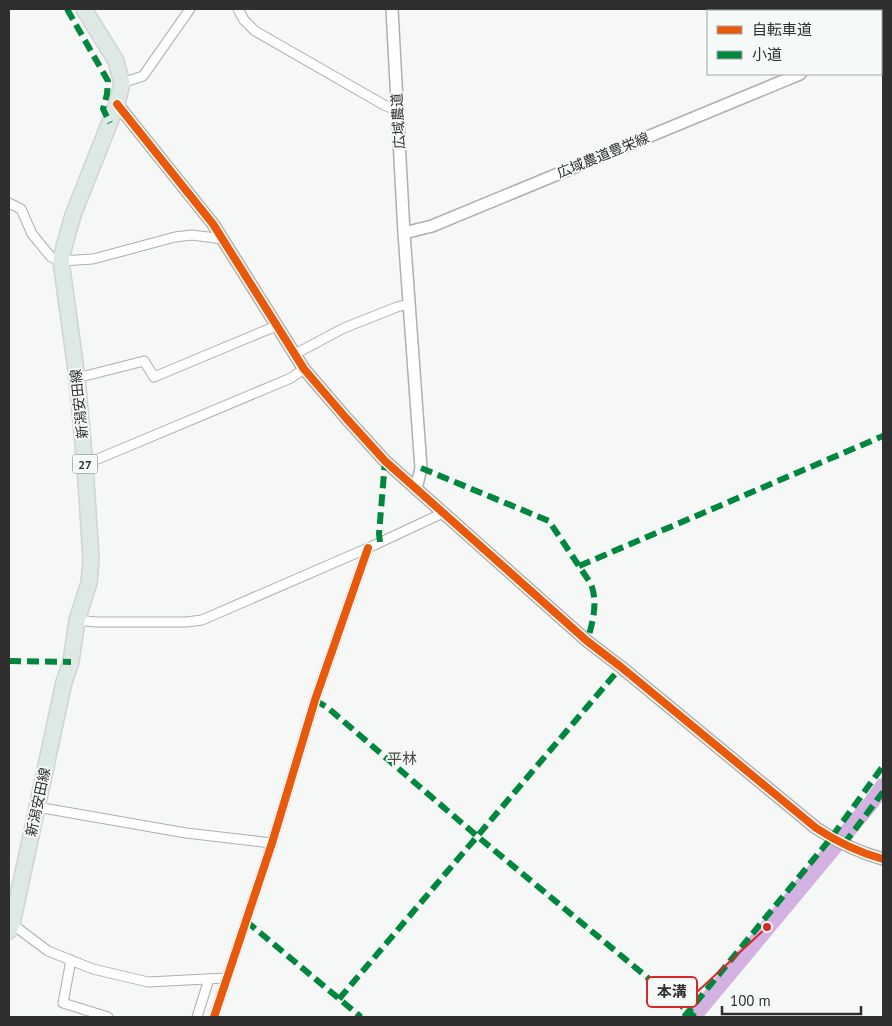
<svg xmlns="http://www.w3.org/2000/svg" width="892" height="1026" font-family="'PT Sans','Noto Sans JP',sans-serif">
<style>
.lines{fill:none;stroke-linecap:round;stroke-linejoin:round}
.river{stroke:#d3b1e1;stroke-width:16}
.minor-casing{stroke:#aeafae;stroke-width:11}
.tertiary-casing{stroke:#aeafae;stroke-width:14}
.primary-casing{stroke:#d2d3d2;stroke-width:18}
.minor{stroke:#fefefe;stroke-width:9}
.tertiary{stroke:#fefefe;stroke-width:11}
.primary{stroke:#dde9e4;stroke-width:15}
.quiet{stroke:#00873e;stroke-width:6;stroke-dasharray:12 6;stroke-linecap:butt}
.cycleway-casing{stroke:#f5f9f7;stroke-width:11}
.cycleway{stroke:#e8590c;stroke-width:8}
.labels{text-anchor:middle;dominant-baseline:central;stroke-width:4;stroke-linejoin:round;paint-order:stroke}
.shield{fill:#f5f9f7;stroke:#6a6c6a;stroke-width:1}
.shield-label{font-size:12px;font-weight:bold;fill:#2e2f2e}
.street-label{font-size:14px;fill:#2e2f2e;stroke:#f5f9f7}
.neighbourhood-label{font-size:15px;fill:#484b49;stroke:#f5f9f7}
.leader{fill:none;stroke:#d62828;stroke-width:2}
.callout-dot{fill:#d62828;stroke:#f5f9f7;stroke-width:2}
.callout{fill:#f5f9f7;stroke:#d62828;stroke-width:2}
.callout-label{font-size:15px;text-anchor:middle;font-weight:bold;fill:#2e2f2e}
</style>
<rect width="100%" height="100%" fill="#f6f8f7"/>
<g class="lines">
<polyline class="river" points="693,1017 871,803 883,786"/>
<defs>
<g id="minor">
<polyline points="238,9 244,20 255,31 384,105 398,111"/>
<polyline points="122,83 143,76 190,9"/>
<polyline points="9,203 21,209 32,234 51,257 61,261 93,259 175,237 192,235 223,239"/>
<polyline points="295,354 344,328 397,307 409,304"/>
<polyline points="77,378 144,361 154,377 276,326"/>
<polyline points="85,465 93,461 291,378 304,369"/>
<polyline points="77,620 96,622 186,622 202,620 368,548 443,513"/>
<polyline points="37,807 186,833 272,843"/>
<polyline points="12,924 48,951 93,969 148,982 226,978"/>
<polyline points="71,960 63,1003 108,1017"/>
<polyline points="197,1017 209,979"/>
<polyline points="214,1017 272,843 315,700 368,548"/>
</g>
<g id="tertiary">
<polyline points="392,9 404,233 421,468 416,489"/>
<polyline points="881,40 883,39"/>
<path d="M117,104l96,120 91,145 42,49 39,43 202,180 34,26 195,161c20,13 44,25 67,31"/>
<polyline points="404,233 432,226 800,74"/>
</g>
<polyline id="primary" points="9,931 12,924 64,682 71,662 77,620 89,583 91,559 85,465 77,378 61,261 64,247 73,215 117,104 122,83 116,61 84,9"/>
</defs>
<use href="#minor" class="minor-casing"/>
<use href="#tertiary" class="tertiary-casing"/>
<use href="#primary" class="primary-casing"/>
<use href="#minor" class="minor"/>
<use href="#tertiary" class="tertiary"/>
<use href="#primary" class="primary"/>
<g class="quiet">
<polyline points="67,9 108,81 107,94 103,109 110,123"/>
<path d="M421,468l128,53 42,63c7,18 2,39 -4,57"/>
<polyline points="380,542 379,534 385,461"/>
<polyline points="579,566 883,436"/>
<polyline points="9,661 71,662"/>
<polyline points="315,700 328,708 477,836 695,1017"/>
<polyline points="844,844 883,792"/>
<polyline points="246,921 361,1017"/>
<polyline points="339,999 621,667"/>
<polyline points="684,1017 831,838 883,766"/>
</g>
<defs>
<g id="cycleway">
<path d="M117,104l96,120 91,145 42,49 39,43 202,180 34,26 195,161c20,13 44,25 67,31"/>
<polyline points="214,1017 272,843 315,700 368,548"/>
</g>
</defs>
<use href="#cycleway" class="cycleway-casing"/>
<use href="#cycleway" class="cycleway"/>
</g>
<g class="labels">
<rect class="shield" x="72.5" y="454.5" width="25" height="19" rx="4"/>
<g class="shield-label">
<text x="85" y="464">27</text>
</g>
<g class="street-label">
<text transform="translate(398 121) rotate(-93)">広域農道</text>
<text transform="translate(603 155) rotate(-22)">広域農道豊栄線</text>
<text transform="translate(79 404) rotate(-96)">新潟安田線</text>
<text transform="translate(38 802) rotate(-78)">新潟安田線</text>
</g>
<g class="neighbourhood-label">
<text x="402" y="758">平林</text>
</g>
</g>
<path class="leader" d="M767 927L697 992"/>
<circle class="callout-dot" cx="767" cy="927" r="5"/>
<rect class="callout" x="647" y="977" width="50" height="30" rx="5"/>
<g class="callout-label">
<text x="672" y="997">本溝</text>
</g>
<rect width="892" height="1026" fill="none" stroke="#2e2f2e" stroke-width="20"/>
<rect x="707" y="10" width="175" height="65" fill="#f5f9f7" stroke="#a5a8a7"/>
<rect x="717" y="26" width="25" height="8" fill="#e8590c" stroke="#a5a8a7"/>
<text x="752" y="35" font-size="15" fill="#2e2f2e">自転車道</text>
<rect x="717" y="51" width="25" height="8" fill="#00873e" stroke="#a5a8a7"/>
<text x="752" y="60" font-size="15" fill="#2e2f2e">小道</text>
<path d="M722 1006v8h139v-8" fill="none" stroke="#2e2f2e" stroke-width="2.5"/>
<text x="730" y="1006" font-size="15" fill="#2e2f2e" stroke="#f5f9f7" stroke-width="4" paint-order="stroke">100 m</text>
</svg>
